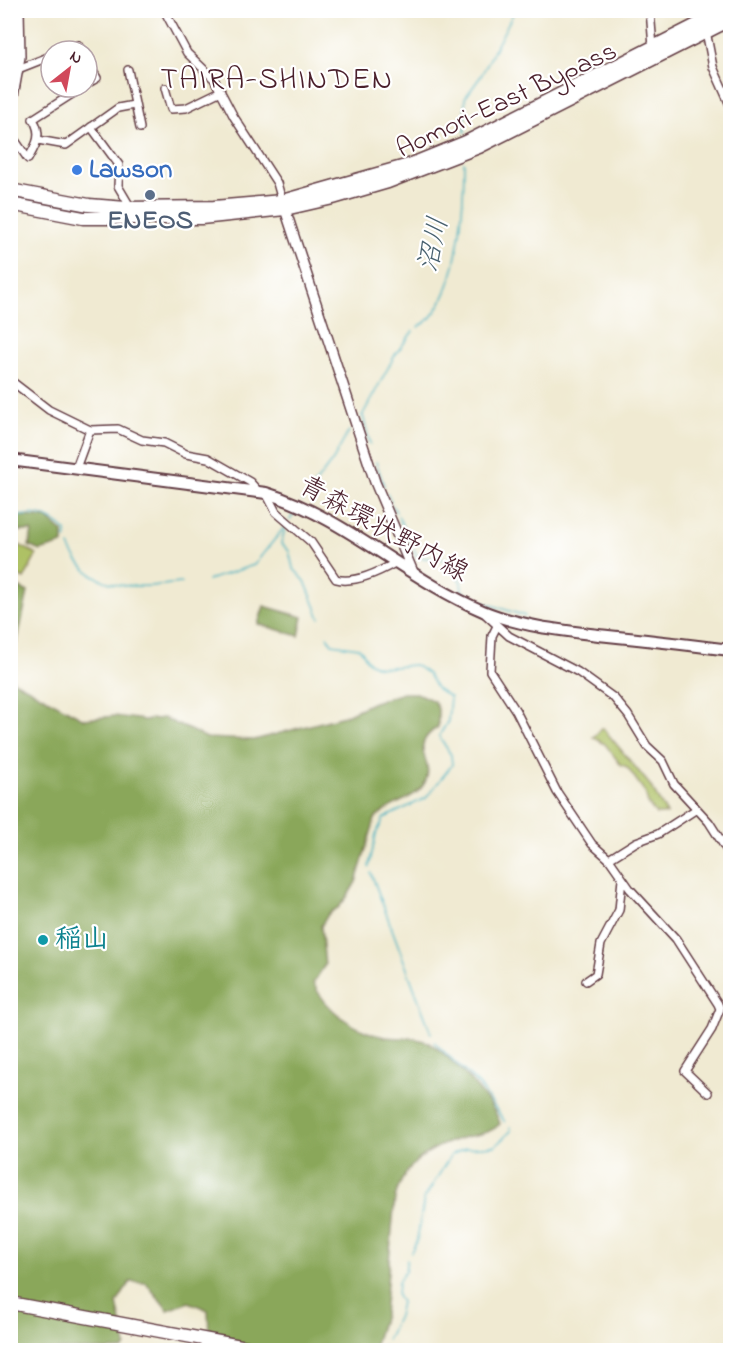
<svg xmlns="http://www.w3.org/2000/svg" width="741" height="1361" font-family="'Indie Flower','Klee One',sans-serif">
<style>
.green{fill:#aec165;stroke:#7c7048;stroke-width:1.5}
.forest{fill:#8aa75a;stroke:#6a6342;stroke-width:1.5}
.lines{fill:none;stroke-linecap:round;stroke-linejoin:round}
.stream{stroke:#45b2c2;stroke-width:1.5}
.street-casing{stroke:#633d44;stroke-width:10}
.secondary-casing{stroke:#633d44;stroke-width:12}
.primary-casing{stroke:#633d44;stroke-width:14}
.highway-casing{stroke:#633d44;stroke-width:15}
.street{stroke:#fff;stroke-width:7}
.secondary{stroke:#fff;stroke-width:9}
.primary{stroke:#fff;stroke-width:10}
.highway{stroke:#fff;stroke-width:12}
.shop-dot{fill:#3f7fe0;stroke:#fff;stroke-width:2}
.service-dot{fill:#5c6f8a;stroke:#fff;stroke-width:2}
.culture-dot{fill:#0f9aa8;stroke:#fff;stroke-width:2}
.labels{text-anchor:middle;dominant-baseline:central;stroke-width:4.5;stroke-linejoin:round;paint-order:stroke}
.street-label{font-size:27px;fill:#4a1f2b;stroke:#fff}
.shop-label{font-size:27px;font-weight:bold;fill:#366cbe;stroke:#fff;text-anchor:start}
.service-label{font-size:27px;font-weight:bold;fill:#4e5e75;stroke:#fff}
.culture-label{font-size:27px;font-weight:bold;fill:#0d838f;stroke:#fff;text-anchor:start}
.water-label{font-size:28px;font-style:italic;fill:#48616f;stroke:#fff}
.quarter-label{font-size:30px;letter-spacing:1.5px;fill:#4a1f2b;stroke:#fff}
</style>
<rect width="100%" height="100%" fill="#fff"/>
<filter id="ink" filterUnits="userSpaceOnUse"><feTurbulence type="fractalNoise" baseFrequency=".0167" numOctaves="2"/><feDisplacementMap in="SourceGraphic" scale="12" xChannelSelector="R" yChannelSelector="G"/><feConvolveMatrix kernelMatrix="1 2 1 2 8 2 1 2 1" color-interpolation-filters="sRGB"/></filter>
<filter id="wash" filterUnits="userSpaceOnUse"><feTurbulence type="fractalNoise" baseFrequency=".008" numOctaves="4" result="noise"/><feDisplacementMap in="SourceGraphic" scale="24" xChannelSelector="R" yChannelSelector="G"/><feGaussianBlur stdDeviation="1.35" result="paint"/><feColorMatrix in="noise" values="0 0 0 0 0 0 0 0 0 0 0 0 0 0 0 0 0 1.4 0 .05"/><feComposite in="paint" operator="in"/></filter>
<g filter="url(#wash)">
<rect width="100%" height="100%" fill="#f0ead2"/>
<g class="green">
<polygon points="11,541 37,554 24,579 18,576 13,584 11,583"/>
<polygon points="603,728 650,785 667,814 656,814 648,804 645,792 627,767 620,764 605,744 593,737"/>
</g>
<g class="forest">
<polygon points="11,515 47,518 63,532 63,544 40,551 29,546 32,531 13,531 11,541"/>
<polygon points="10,583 28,592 17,643 11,641"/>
<polygon points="264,606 303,617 299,636 258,624"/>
<path d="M10,676l4,5 70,38 31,-3 29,4 20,-2 43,20 47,2 90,-24 30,-14 29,-9h14l17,8 4,8v18c-33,21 0,34 -14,57 -10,17 -36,19 -49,35l-19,63 -9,15 -9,11 -9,5 -8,13 4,39 -12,18c14,28 41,48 72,54 14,2 29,-1 42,5 20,10 68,61 73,82 -10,10 -21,10 -34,13 -35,9 -62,26 -71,61l-11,117 -11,35h-168l4,-13 -1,-27 -19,-8 -21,8 -22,-27 -16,-1 -13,21 9,43 -3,4h-112z"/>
</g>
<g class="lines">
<g class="stream">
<polyline points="465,132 465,98 481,76 515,10"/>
<path d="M418,327c42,-20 46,-125 46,-165"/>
<polyline points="362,416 395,355 413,331"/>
<polyline points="363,416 370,444"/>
<polyline points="376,462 384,486"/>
<polyline points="387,493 391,501"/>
<polyline points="302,501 333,460 349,431"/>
<polyline points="392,505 396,512"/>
<polyline points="398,516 411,543"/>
<path d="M10,519c25,-8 37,-6 56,12v8"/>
<polyline points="290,520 296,510"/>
<polyline points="285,529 281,543 289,551 293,568 305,581 320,618"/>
<path d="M69,546c22,48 67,42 113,37"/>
<polyline points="414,549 417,557 447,560 461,582 462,591 479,601 525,616"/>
<polyline points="208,580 254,565 287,524"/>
<path d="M327,636l5,8 27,4c5,4 5,8 8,12 11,13 36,5 48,5l13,9 8,14 14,9 -2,24 -9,15 12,19 1,10 -26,33 -42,20 -8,16 -7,33"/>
<polyline points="371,873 431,1033"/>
<polyline points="434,1042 479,1085 505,1122"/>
<polyline points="411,1252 417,1240 424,1199 451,1155 466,1148 495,1146 511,1131 510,1127"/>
<polyline points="387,1340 398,1316 401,1302 397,1296 398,1282 405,1271 407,1259"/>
<polyline points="384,1350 384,1346"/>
</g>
</g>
</g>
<g filter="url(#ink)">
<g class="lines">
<defs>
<g id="street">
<polyline points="164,10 187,53 214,79 234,117 277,183 283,204"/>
<polyline points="650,10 653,47"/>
<polyline points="649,13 666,13 670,10"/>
<polyline points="706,31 713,67 730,105"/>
<polyline points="63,51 78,45 81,51"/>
<polyline points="87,62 97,78 87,84"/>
<polyline points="18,69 51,56"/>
<polyline points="128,70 140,128"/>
<polyline points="165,88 171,109 186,108 221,91"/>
<polyline points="91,127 119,165 118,186 131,208"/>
<path d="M10,133l18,26c8,-14 15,-24 5,-40l50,-32"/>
<polyline points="38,140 66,145 118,108 134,105"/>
<polyline points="10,380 49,410 90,430 118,429 142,440 164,443 186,454 208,458 250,482 258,491"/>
<polyline points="76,468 90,430"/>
<path d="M266,493l10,19 35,30 25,37c18,5 43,-7 59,-16"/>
<polyline points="484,613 509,636 578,672 614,698 628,715 647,746 663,761 674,784 709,822 730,855"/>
<polyline points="497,626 492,636 490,671 516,711 557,792 592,844 609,859 630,889 676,939 718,1004 720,1009 712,1029 685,1071 708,1093"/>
<polyline points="609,859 636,842 658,834 695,810"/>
<polyline points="586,981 596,974 601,944 619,910 622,879"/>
</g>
<g id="secondary">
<polyline points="10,113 20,57 19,10"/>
<polyline points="285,209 375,482 413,572"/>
</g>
<path id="primary" d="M10,460l256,33c79,24 141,86 217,118 39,16 83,20 125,25 41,4 82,9 122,14"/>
<g id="highway">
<polyline points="10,190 89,205 126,208 214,207 282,201 409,165 466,142 726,10"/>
<polyline points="10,204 83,218 201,218 285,209 333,198 388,182 479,147 730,20"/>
<polyline points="10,1303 262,1350"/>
</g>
</defs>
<use href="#street" class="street-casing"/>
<use href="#secondary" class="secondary-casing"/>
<use href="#primary" class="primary-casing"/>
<use href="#highway" class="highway-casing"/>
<use href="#street" class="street"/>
<use href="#secondary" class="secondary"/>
<use href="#primary" class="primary"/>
<use href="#highway" class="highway"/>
</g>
</g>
<circle class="shop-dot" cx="77" cy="170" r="6"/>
<circle class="service-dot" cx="150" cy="195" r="6"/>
<circle class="culture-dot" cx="43" cy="940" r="6"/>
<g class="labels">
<g class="street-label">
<text transform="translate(507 101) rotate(-25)">Aomori-East Bypass</text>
<text transform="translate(383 530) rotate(29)">青森環状野内線</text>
</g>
<g class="shop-label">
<text x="89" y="170">Lawson</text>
</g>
<g class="service-label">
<text x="150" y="221">ENEOS</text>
</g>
<g class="culture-label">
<text x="55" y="940">稲山</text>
</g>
<g class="water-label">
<text transform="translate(435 245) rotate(-78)">沼川</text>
</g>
<g class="quarter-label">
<text x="277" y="81">TAIRA-SHINDEN</text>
</g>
</g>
<rect width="741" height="1361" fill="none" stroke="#fff" stroke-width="36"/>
<g transform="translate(69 69) rotate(31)"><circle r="28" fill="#ffffff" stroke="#b7a5aa" stroke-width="1.5"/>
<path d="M0-4.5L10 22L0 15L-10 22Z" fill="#d1495b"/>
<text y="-9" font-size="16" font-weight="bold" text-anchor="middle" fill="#4a1f2b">N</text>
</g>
</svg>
